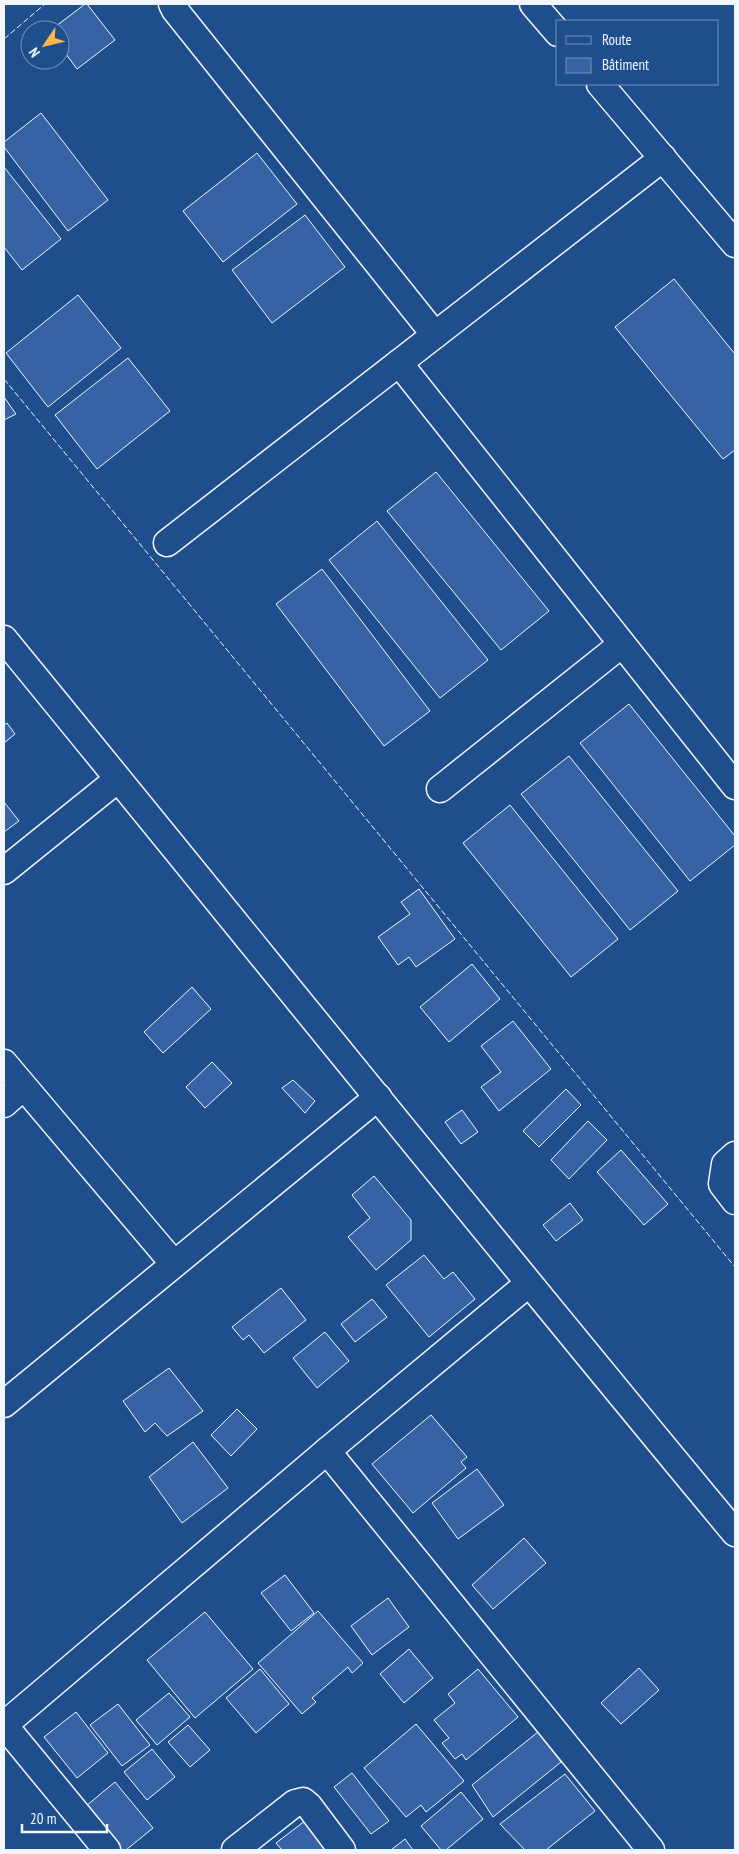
<svg xmlns="http://www.w3.org/2000/svg" width="739" height="1854" font-family="'PT Sans Narrow',sans-serif">
<style>
.building{fill:#3563a3;stroke:#f2f6ff}
.lines{fill:none;stroke-linecap:round;stroke-linejoin:round}
.minor-casing{stroke:#f2f6ff;stroke-width:29}
.minor{stroke:#1f4e8c;stroke-width:26}
.fence{stroke:#f2f6ff;stroke-width:1;stroke-dasharray:6 2.5;stroke-linecap:butt}
</style>
<rect width="100%" height="100%" fill="#1f4e8c"/>
<g class="building">
<polygon points="85,4 87,4 115,40 77,69 60,46 60,30 51,30"/>
<polygon points="41,113 108,200 68,231 4,147 4,142"/>
<polygon points="257,153 297,204 223,262 183,211"/>
<polygon points="4,167 61,239 22,270 4,247"/>
<polygon points="305,215 345,267 272,323 232,270"/>
<polygon points="674,279 735,354 735,450 723,459 615,327"/>
<polygon points="78,295 121,348 48,407 6,353"/>
<polygon points="128,358 170,411 97,469 55,415"/>
<polygon points="4,397 16,414 4,420"/>
<polygon points="436,472 549,611 501,650 387,511"/>
<polygon points="377,521 488,660 440,698 329,560"/>
<polygon points="322,569 430,711 384,746 276,604"/>
<polygon points="629,704 735,836 735,845 690,881 580,743"/>
<polygon points="7,723 15,734 4,743 4,725"/>
<polygon points="569,756 678,891 630,930 521,794"/>
<polygon points="4,802 19,821 4,832"/>
<polygon points="510,805 618,939 571,977 463,843"/>
<polygon points="419,889 455,939 416,967 409,957 398,965 378,937 410,914 401,902"/>
<polygon points="472,964 500,999 449,1042 420,1007"/>
<polygon points="192,987 211,1009 163,1053 144,1032"/>
<polygon points="513,1021 551,1069 499,1111 481,1087 501,1072 481,1046"/>
<polygon points="212,1062 232,1083 205,1108 186,1087"/>
<polygon points="293,1080 315,1101 305,1113 282,1088"/>
<polygon points="566,1089 581,1105 539,1147 523,1131"/>
<polygon points="462,1110 478,1132 461,1144 445,1122"/>
<polygon points="588,1121 607,1140 569,1179 551,1160"/>
<polygon points="621,1150 668,1204 644,1225 597,1172"/>
<polygon points="374,1176 411,1220 411,1240 376,1270 348,1237 370,1218 352,1195"/>
<polygon points="570,1203 583,1220 556,1241 543,1225"/>
<polygon points="424,1255 444,1279 453,1272 475,1299 429,1337 386,1285"/>
<polygon points="281,1288 306,1320 264,1353 249,1335 243,1340 232,1327"/>
<polygon points="372,1299 387,1317 355,1342 341,1324"/>
<polygon points="325,1332 349,1361 317,1388 293,1358"/>
<polygon points="169,1368 203,1411 167,1436 155,1423 145,1432 123,1401"/>
<polygon points="237,1409 257,1429 231,1456 211,1435"/>
<polygon points="431,1415 467,1457 461,1462 466,1468 413,1513 372,1464"/>
<polygon points="193,1442 228,1488 182,1523 149,1477"/>
<polygon points="477,1469 504,1505 458,1539 432,1503"/>
<polygon points="524,1538 546,1563 493,1609 472,1585"/>
<polygon points="285,1575 314,1613 291,1631 261,1593"/>
<polygon points="388,1598 409,1627 372,1655 351,1626"/>
<polygon points="318,1611 363,1663 352,1673 348,1667 312,1698 316,1702 302,1714 258,1663"/>
<polygon points="205,1612 253,1669 195,1718 147,1660"/>
<polygon points="409,1649 433,1678 404,1703 380,1674"/>
<polygon points="639,1668 659,1690 621,1724 601,1703"/>
<polygon points="260,1669 289,1704 256,1733 226,1698"/>
<polygon points="478,1669 518,1717 466,1760 462,1754 455,1759 442,1743 449,1738 434,1720 455,1703 448,1694"/>
<polygon points="169,1693 190,1717 157,1745 136,1720"/>
<polygon points="118,1704 150,1745 122,1766 90,1725"/>
<polygon points="76,1712 108,1753 77,1778 44,1737"/>
<polygon points="416,1724 464,1781 426,1812 421,1805 406,1817 364,1768"/>
<polygon points="188,1725 210,1750 190,1767 168,1742"/>
<polygon points="538,1732 561,1762 493,1817 472,1785"/>
<polygon points="152,1749 175,1777 147,1800 124,1772"/>
<polygon points="352,1773 389,1821 371,1834 334,1787"/>
<polygon points="565,1774 595,1811 546,1850 525,1850 500,1824"/>
<polygon points="115,1782 153,1828 126,1850 122,1850 86,1806"/>
<polygon points="461,1792 483,1819 446,1850 441,1850 421,1826"/>
<polygon points="310,1817 330,1845 322,1850 282,1850 276,1843"/>
<polygon points="405,1839 413,1850 391,1850"/>
</g>
<g class="lines">
<defs>
<g id="minor">
<polyline points="172,4 175,10 435,335"/>
<polyline points="533,4 558,33"/>
<polyline points="600,84 735,244"/>
<polyline points="399,363 735,786"/>
<polyline points="167,543 663,158"/>
<path d="M4,639c244,298 485,598 731,894"/>
<polyline points="440,789 622,644"/>
<polyline points="4,871 118,779"/>
<polyline points="4,1063 174,1264"/>
<polyline points="4,1104 23,1087"/>
<polyline points="735,1155 725,1164 722,1184 735,1201"/>
<polyline points="4,1404 378,1097"/>
<polyline points="327,1451 651,1850"/>
<polyline points="4,1725 327,1451 528,1284"/>
<polyline points="4,1725 107,1850"/>
<polyline points="235,1850 295,1803 303,1801 309,1806 342,1850"/>
</g>
</defs>
<use href="#minor" class="minor-casing"/>
<use href="#minor" class="minor"/>
<g class="fence">
<polyline points="4,39 45,4"/>
<polyline points="4,379 735,1267"/>
</g>
</g>
<rect width="739" height="1854" fill="none" stroke="#f2f6ff" stroke-width="10"/>
<rect x="556" y="20" width="162" height="65" fill="#1f4e8c" stroke="#7391ba"/>
<rect x="566" y="36" width="25" height="8" fill="#1f4e8c" stroke="#7391ba"/>
<text x="602" y="45" font-size="15" fill="#f2f6ff">Route</text>
<rect x="566" y="58" width="25" height="15" fill="#3563a3" stroke="#7391ba"/>
<text x="602" y="70" font-size="15" fill="#f2f6ff">Bâtiment</text>
<g transform="translate(45 45) rotate(235)"><circle r="24" fill="#1f4e8c" stroke="#7391ba"/>
<path d="M0-4L9 19L0 12L-9 19Z" fill="#ffb74d"/>
<text y="-8" font-size="14" font-weight="bold" text-anchor="middle" fill="#f2f6ff">N</text>
</g>
<path d="M22 1824v8h85v-8" fill="none" stroke="#f2f6ff" stroke-width="2.5"/>
<text x="30" y="1824" font-size="15" fill="#f2f6ff" stroke="#1f4e8c" stroke-width="4" paint-order="stroke">20 m</text>
</svg>
